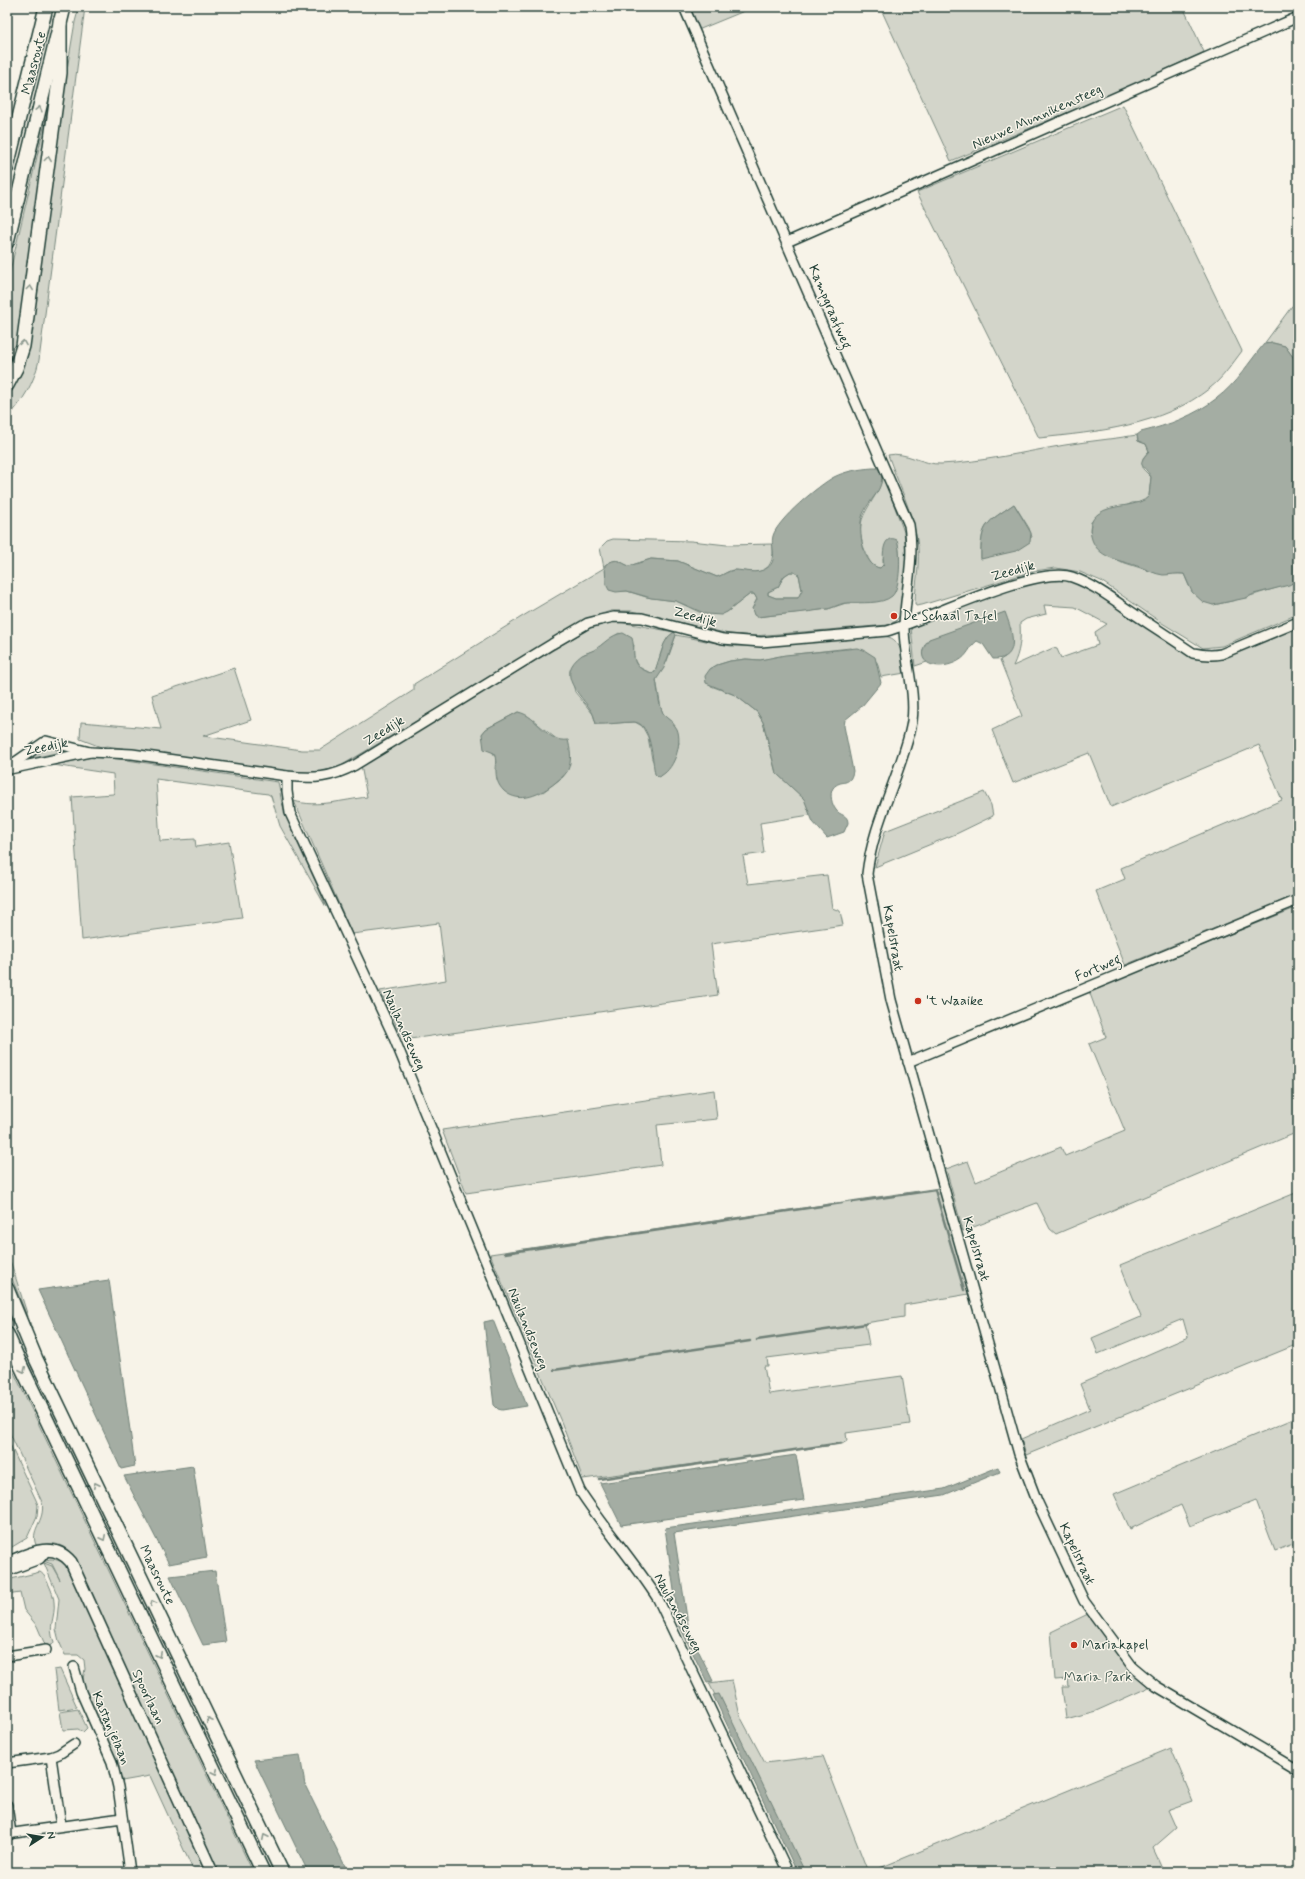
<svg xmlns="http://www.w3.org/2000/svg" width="1305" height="1879" font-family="Mynerve,sans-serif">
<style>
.green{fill:#d3d5ca;stroke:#79897f;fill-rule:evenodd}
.water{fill:#a4ada3;stroke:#6f8077;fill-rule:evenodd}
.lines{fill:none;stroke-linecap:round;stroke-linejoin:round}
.stream{stroke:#6f8077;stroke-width:2.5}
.minor-casing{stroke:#1f3d34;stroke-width:12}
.major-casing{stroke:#1f3d34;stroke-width:14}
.highway-casing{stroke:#1f3d34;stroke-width:16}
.minor{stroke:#f7f3e8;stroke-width:9}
.major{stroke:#f7f3e8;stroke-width:11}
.highway{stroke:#f7f3e8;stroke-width:13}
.oneway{stroke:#8b988e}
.poi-dot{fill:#c8321e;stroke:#f7f3e8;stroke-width:1.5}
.labels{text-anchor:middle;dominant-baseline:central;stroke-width:3;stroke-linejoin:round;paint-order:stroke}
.street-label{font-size:14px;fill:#1f3d34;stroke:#f7f3e8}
.poi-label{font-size:14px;fill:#1f3d34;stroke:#f7f3e8;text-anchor:start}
.park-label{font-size:14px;fill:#435b52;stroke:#f7f3e8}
</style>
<rect width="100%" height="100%" fill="#f7f3e8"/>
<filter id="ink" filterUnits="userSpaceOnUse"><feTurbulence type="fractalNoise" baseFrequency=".025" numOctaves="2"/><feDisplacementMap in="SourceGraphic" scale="8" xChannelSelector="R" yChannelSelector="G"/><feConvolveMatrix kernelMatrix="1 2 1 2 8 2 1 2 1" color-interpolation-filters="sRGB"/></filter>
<g filter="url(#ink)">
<g class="green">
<path d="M79,7h6l-46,353c-5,24 -16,40 -32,59v-28l8,-12 60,-357z"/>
<polygon points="688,7 754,7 698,30"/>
<polygon points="880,7 1183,7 1204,52 1105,97 951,161"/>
<polygon points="52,93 22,324 14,356 7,373 7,284"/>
<path d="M1123,105l119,246c-10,13 -19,27 -32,37 -48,38 -113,44 -171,50l-122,-246z"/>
<polygon points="1298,302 1298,364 1285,346 1273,343 1264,344 1292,306"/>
<path d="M1137,435l1,6 8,3 3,7 -6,7v11l8,8 -2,19 -6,6 -11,1 -41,19 -1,10 23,27 43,14 28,1 5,12 24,19c28,-5 55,-15 83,-23l2,-2v34l-76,32 -19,2 -41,-25 -61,-42 -21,-9 -24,-4 -22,3 -112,34 -6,1 -1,-2c0,-22 6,-42 2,-64 -5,-29 -19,-57 -29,-85 18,-4 35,10 53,9 42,-2 83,-12 124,-19 24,-4 48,-6 72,-10zM1014,504l15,24 3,9 -51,21c-1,-35 6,-35 33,-54z"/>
<path d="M883,475l21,57 3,23 -5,57 -6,9 -8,4 -134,11 -25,-2 -98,-23h-20l-22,7 -250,149 -31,8 -201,-29 -6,1 -21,-8 1,-17 80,7 -9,-34 82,-27 17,52 -48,16 99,14h18l94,-60v-6l109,-68 81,-48 -4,-20 7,-7 6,-2 78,2 36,4 46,-1c1,19 -4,30 -26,28 -4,0 -8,-2 -13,-2 -5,0 -11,5 -17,7l-39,-16 -27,-2 -22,7c-12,-5 -11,-9 -24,-1l1,19 14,7h7l19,6 30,4 23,11h28l23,-18h4l3,5 -5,10 5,8 71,-8 18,-6 14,-1 35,-10c3,-17 7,-35 2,-52l-14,18v8l-3,2c-8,-1 -11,-7 -14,-15 -18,-38 12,-48 17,-78z"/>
<polygon points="790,572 794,572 799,575 802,590 798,598 776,598 768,595 768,592 778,587 784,576"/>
<path d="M1052,578l32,5 122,76 92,-32v267l-173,71 -29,-74 29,-12 -4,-11 161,-68 -23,-55 -148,62 -22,-54 -76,30 -21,-53 30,-14 -22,-56 5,-3 6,-29 -88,24 4,10 -12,4 -4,-39 7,-4 116,-42zM1044,605l31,2 32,17 -12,8 3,13 -37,13 -4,-9 -4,-1 -40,18c7,-15 8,-26 7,-43l6,-4 20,-5z"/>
<path d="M615,621l59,11c-13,9 -13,25 -19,39l-3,2c-16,-5 -20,-12 -18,-28l-15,-12 -26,18 -9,3 -11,11 -3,6 5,21 18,22 3,10 39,-2 7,4 6,11 4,22 9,17 11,-13 7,-20 -7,-22 -9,-7 -2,-6 -5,-29 11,-18 9,-26 55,11h25l126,-10c20,0 21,22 23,37l-24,4 -4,-15 -27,-14 -54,6 -36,6 -14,-1 -16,2 -13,4 -7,4 1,17 24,9 22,17 6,10 13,51 29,26 5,16 -50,8 4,30 -21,3 5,28 79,-9 5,33 8,3 3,14 -132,19 7,51 -315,45 -23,-49 66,-11 -7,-57 -87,11 -58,-133c23,7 49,-1 73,-4l-6,-32 229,-137zM518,712l11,5 30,24 8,30 -4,6 -20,15 -48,-23 1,-11 -14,-24 4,-5z"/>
<polygon points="49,744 74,749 24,760"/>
<path d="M99,756l179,26c2,7 2,14 4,21 11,36 31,69 44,104l-46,-81 -9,-30 -3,-2 -112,-15 4,62 35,-2 1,8 33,-5 13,76 -160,22 -10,-143 41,-3 1,-1 -1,-19 -60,-9z"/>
<polygon points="984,792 991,805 993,816 958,833 875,867 885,831"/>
<polygon points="1298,907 1298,1132 1056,1234 1050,1229 1037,1203 963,1231 946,1169 968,1161 976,1182 1061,1147 1065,1156 1125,1131 1089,1044 1106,1037 1089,991"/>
<polygon points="714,1090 717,1119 657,1125 661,1165 466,1193 442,1130"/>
<polygon points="939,1188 969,1294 904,1305 904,1317 865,1323 869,1345 767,1358 768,1366 764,1366 769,1394 902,1376 910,1424 846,1433 847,1441 842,1444 583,1479 562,1424 490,1254"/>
<polygon points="1298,1192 1298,1344 1026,1455 1021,1439 1090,1409 1080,1384 1188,1337 1183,1319 1098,1354 1092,1338 1141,1317 1120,1265"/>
<polygon points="7,1248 10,1260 32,1329 7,1266"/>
<path d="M7,1358l246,514h-35l-143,-313c-9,-15 -23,-19 -38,-12 -9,-17 9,-25 5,-45l-35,-75z"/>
<polygon points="1298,1417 1298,1542 1275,1551 1256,1500 1190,1526 1181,1505 1130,1529 1114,1494"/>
<polygon points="7,1438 36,1500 38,1505 37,1516 27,1538 7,1550"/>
<path d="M50,1559c8,0 13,3 18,9l139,304h-13l-44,-96 -28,5 -9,-29 -31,-68 3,-15 -1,-9 -6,-5h-13l-6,-14 -3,-12 3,-30 -15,-36 8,3 8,14 -8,-16 -9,-3z"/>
<path d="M40,1572c5,3 6,8 9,13 2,5 5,11 5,17 2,15 -7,24 0,40l-2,3 -6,2 -9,-21 -13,-16 -4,-17 -13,2v-15z"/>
<path d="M1088,1614c18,26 36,52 62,71l-5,4 -49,22 -30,8 -4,-32h7l-1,-8 -13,1 -4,-48z"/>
<polygon points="60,1669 77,1707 59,1710 54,1670"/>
<polygon points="732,1680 740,1716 765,1763 823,1756 868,1872 803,1872 709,1683"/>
<polygon points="78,1709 87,1728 83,1732 78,1729 63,1730 60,1712"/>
<polygon points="1171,1748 1193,1801 1168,1810 1176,1828 1153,1848 1164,1872 870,1872"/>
</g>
<g class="water">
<path d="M1273,343l12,3 13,18v216l-9,5 -35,9 -8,4 -33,7 -10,-3 -11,-10 -8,-18c-7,-1 -14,1 -21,1 -8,-1 -15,-5 -23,-8 -19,-7 -44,-8 -49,-31 -2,-8 0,-17 7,-22 14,-11 41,-6 51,-18l2,-19c-7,-13 -16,-10 -2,-26l-3,-7 -8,-3 -1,-6 4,-3c28,-7 53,-16 76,-34 19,-14 32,-36 47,-54z"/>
<path d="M873,468h6c10,21 -12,31 -17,49 -4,14 1,49 18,51l4,-4c-2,-9 -1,-31 13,-24 4,11 4,48 -5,56 -10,9 -32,6 -45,7 -7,0 -13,5 -20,6 -23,4 -47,5 -70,8l-3,-2 -2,-6 5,-10 -3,-5h-4l-23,18 -6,3 -15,-1 -30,-13 -25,-3 -24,-7 -11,1 -7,-2 -3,-6 -1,-19c13,-8 12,-4 24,1l22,-7 27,2 39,16c6,-2 11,-6 17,-7 12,0 22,5 33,-2 12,-8 3,-21 6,-32 4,-16 46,-51 61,-59 12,-6 25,-8 39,-9zM790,572h4l5,3 3,15 -4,8h-22l-8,-3v-3l10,-5 6,-11z"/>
<path d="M1014,504l17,29 -1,9 -14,9 -35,8c-1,-36 6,-36 33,-55z"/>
<path d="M1005,612c6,16 18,48 -12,47l-10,-15 -6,-3c-8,6 -9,15 -19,20 -22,12 -48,1 -29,-22z"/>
<path d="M674,632l2,3 -12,33 -8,12c2,10 2,23 7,33 3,6 11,9 14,16 6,14 -3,43 -19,48l-3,-3c-3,-13 -3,-51 -21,-52 -13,0 -25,3 -38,2 -1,-4 -2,-8 -4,-12 -11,-18 -38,-37 -10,-57 4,-2 8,-3 12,-5 9,-5 17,-16 29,-17l9,5c5,18 -5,28 20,35l3,-2 9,-27 4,-7z"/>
<path d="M857,648l7,2 11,7 6,26 -19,23 -17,14 -1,6 9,45c-3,17 -12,7 -20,17 -4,6 -1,17 3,22 4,6 12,4 12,13l-4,9 -17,6 -14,-16 -9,-23 -28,-26 -13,-51 -6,-10 -22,-17 -29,-12 -1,-7 5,-7 7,-4 13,-4 16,-2 14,1 25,-5z"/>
<path d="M518,712c21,4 27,31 50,28 2,8 4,18 1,27 -2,8 -9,11 -14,16 -14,11 -35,22 -51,8 -13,-13 -5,-25 -10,-38l-10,-4 -2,-15 4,-5z"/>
<polygon points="109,1280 135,1466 121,1469 38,1290"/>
<polygon points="493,1320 527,1406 502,1410 498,1409 494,1405 484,1322"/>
<polygon points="796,1455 804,1500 621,1525 600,1483"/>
<polygon points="193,1466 207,1557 169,1564 124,1476"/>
<polygon points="998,1467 1000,1472 944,1495 674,1533 689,1631 713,1681 707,1682 679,1625 665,1528 944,1489"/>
<polygon points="215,1571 226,1642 203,1645 170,1576"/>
<polygon points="719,1694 805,1872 797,1872 713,1695"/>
<polygon points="300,1755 305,1785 348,1872 308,1872 254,1760"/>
</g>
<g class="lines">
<g class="stream">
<polyline points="853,1202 935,1190 964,1290"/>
<polyline points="505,1253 842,1203"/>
<polyline points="757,1340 866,1324"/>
<polyline points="554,1370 750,1341"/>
<polyline points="599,1479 841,1443"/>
</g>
<defs>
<g id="minor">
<path d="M684,7l225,518c6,36 -4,67 -5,102 0,31 12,63 8,94 -2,15 -8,31 -13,46 -12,35 -28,70 -32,107l24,126 128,454 18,47 47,100 48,65 24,20 142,84"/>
<polyline points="787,242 1298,17"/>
<path d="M7,768l39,-27 44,11 42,2 155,22c27,3 44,2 68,-11l197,-121 36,-21 12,-3 14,-3 28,1 81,21 38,3 126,-11c41,-12 149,-66 185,-54 20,7 38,20 55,32 22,15 44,29 66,44 10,2 18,3 28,1l77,-32"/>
<polyline points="10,769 90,752"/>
<path d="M287,776v15l3,22 102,220 188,458c24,37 54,70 78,108l130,273"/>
<polyline points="908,1062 1298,900"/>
<polyline points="7,1656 46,1650"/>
<polyline points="74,1667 81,1692 112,1762 118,1787 130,1872"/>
<polyline points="51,1757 61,1826"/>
<polyline points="7,1763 51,1757 59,1754 74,1744"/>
<polyline points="7,1805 11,1834"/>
<polyline points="7,1834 122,1818"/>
</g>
<g id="major">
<path d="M7,1563c21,-9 46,-23 64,-1l141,310"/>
<polyline points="7,1570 39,1558 44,1552"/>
</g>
<g id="highway">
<polyline points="7,167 46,7"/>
<polyline points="7,242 64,7"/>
<polyline points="7,385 16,368 23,346 60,73 60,21"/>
<polyline points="7,1289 36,1359 282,1872"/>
<polyline points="7,1334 21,1366 263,1872"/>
</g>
</defs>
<use href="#minor" class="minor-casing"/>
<use href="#major" class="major-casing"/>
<use href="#highway" class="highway-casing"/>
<use href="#minor" class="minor"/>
<use href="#major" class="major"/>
<use href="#highway" class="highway"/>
</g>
<defs><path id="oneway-chevron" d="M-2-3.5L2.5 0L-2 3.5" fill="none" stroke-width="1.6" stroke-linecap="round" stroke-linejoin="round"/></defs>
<g class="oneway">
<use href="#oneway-chevron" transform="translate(39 109) rotate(-76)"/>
<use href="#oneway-chevron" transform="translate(48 159) rotate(-82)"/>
<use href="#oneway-chevron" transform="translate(30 288) rotate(-82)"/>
<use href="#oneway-chevron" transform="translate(23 343) rotate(-81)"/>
<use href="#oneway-chevron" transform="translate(23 1370) rotate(65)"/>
<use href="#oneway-chevron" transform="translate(96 1485) rotate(-116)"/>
<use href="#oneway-chevron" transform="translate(103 1538) rotate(64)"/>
<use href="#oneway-chevron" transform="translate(153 1603) rotate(-116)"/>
<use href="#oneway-chevron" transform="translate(159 1655) rotate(64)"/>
<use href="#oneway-chevron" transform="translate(209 1720) rotate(-116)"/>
<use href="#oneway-chevron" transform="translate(215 1772) rotate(64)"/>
<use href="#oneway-chevron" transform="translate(265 1837) rotate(-116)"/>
</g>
</g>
<g class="poi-dot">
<circle cx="894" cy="616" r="4"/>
<circle cx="918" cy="1001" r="4"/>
<circle cx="1074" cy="1645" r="4"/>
</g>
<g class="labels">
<g class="street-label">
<text transform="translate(34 63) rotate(-76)">Maasroute</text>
<text transform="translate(1037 117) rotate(-24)">Nieuwe Munnikensteeg</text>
<text transform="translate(830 307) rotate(67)">Kampgraafweg</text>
<text transform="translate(1013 571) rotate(-16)">Zeedijk</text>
<text transform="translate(695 617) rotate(15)">Zeedijk</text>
<text transform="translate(384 731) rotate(-32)">Zeedijk</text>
<text transform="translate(46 747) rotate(-12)">Zeedijk</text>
<text transform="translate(893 938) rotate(80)">Kapelstraat</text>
<text transform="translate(1098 968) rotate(-23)">Fortweg</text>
<text transform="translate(404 1030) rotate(66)">Naulandseweg</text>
<text transform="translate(976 1249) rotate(74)">Kapelstraat</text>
<text transform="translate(528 1329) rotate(68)">Naulandseweg</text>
<text transform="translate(1077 1554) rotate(65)">Kapelstraat</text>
<text transform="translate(157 1575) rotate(64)">Maasroute</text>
<text transform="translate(678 1613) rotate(62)">Naulandseweg</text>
<text transform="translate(148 1697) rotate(65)">Spoorlaan</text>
<text transform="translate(111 1728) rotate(67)">Kastanjelaan</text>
</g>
<g class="poi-label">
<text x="902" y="616">De Schaal Tafel</text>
<text x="926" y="1001">'t Waaike</text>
<text x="1082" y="1645">Mariakapel</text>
</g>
<g class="park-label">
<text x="1098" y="1677">Maria Park</text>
</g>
</g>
<rect width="1305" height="1879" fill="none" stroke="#f7f3e8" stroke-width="24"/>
<rect x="12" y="12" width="1281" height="1855" fill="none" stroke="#1f3d34" stroke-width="1.5" filter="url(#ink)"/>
<g transform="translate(42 1837) rotate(78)" stroke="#f7f3e8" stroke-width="3" paint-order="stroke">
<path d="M0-3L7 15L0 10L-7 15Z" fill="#1f3d34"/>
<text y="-6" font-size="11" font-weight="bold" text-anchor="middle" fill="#1f3d34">N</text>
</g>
</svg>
